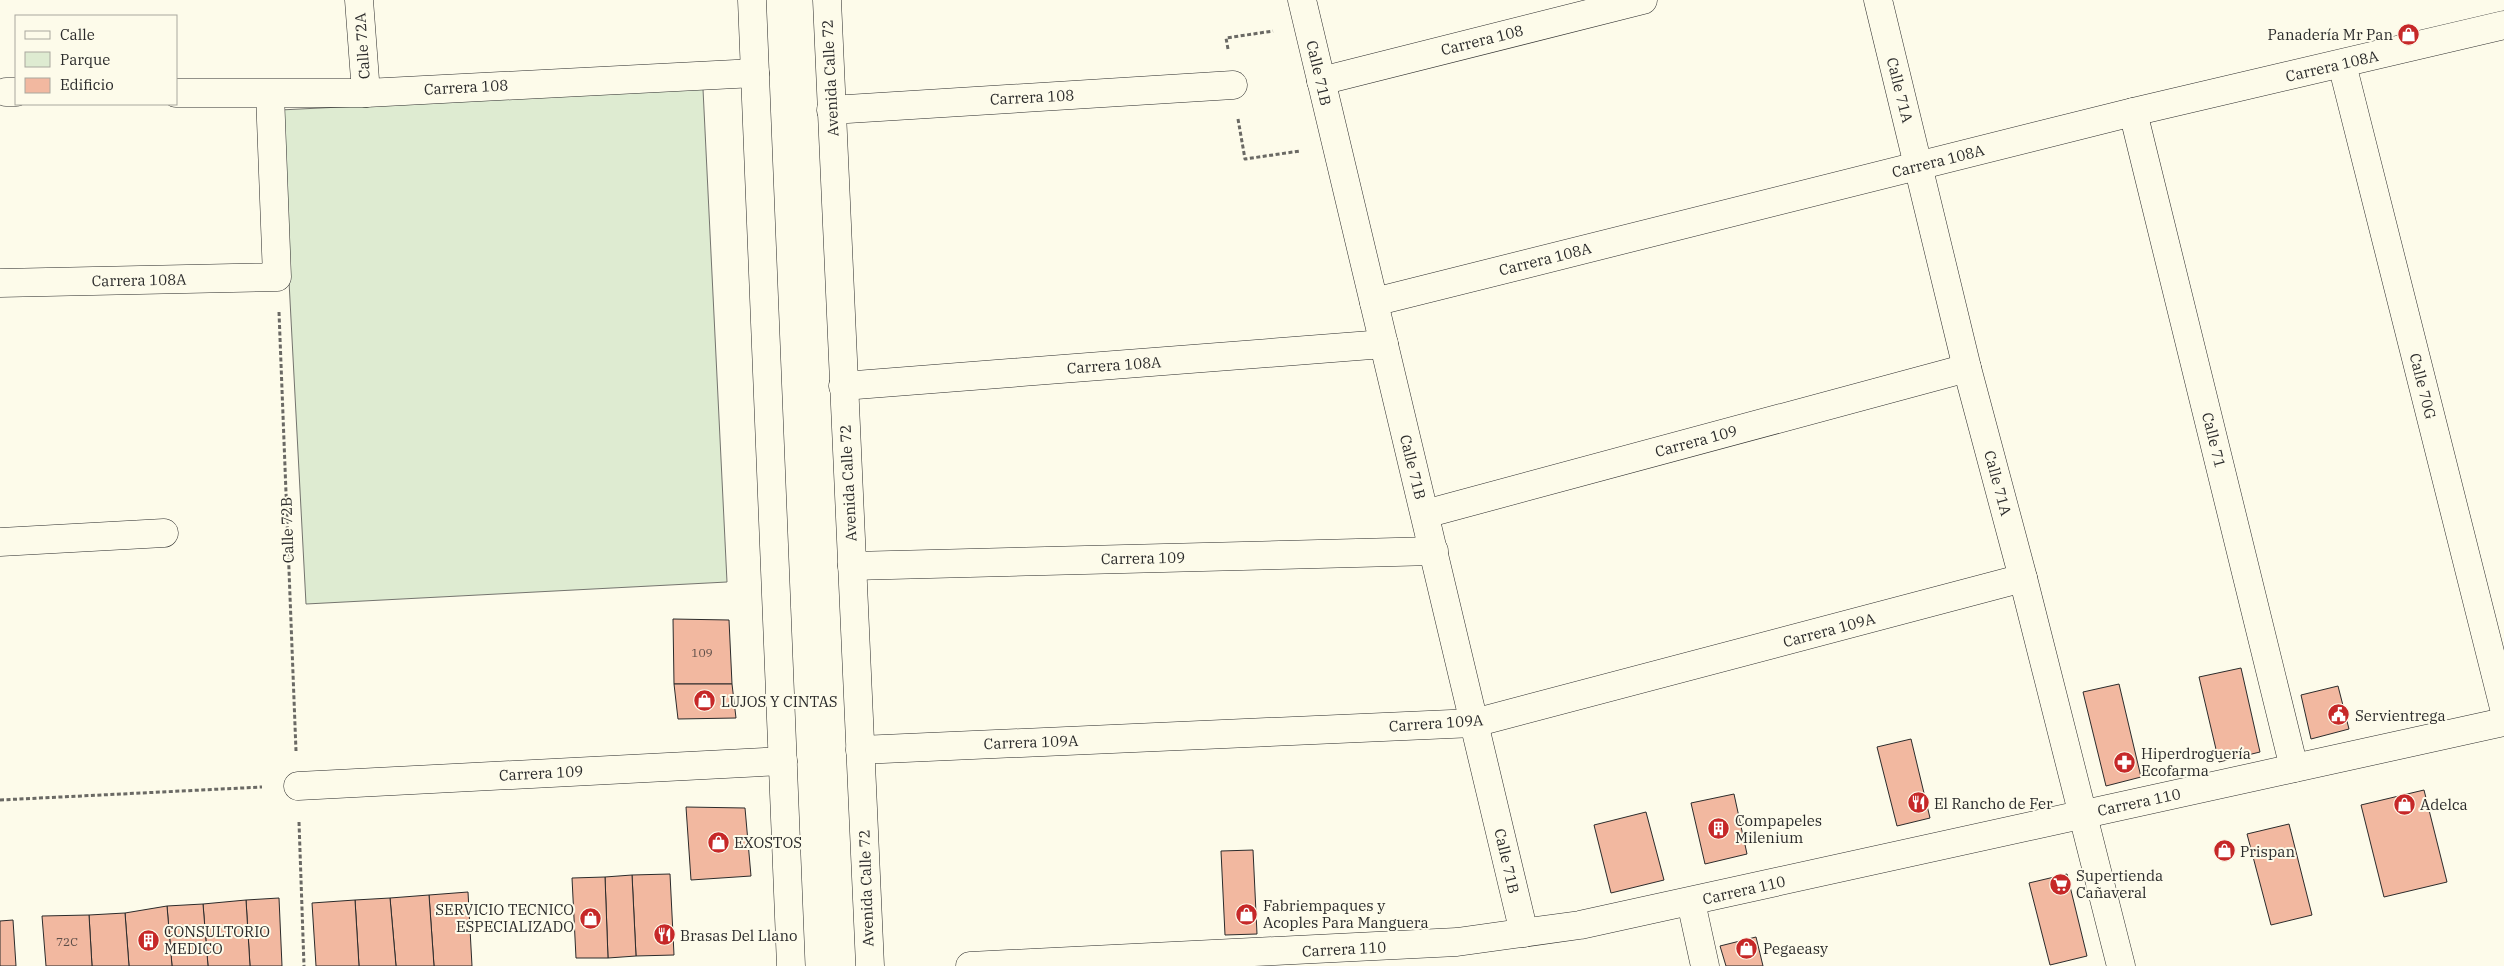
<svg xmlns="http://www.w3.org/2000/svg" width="2504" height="966" font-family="'IBM Plex Serif',serif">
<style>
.green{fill:#deebd1;stroke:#74746e}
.building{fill:#f2b8a0;stroke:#2b2b2b}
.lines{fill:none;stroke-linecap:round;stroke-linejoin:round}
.minor-casing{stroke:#2b2b2b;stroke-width:29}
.major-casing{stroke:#2b2b2b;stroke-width:29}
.path{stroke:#6a6964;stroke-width:3;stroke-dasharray:4 2.5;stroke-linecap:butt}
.minor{stroke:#fdfbea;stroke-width:28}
.major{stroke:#fdfbea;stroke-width:28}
.labels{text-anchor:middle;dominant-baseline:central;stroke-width:4;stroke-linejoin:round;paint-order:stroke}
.number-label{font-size:12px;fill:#5d4e48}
.poi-label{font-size:15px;fill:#2b2b2b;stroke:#fdfbea;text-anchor:start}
.street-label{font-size:15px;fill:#2b2b2b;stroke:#fdfbea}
</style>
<rect width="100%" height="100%" fill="#fdfbea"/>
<polygon class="green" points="703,89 727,582 306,604 280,110"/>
<g class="building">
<polygon points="673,619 729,620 732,684 674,684"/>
<polygon points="2241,668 2260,752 2219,762 2199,677"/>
<polygon points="674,684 732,684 736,718 678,719"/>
<polygon points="2119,684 2141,777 2106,786 2083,692"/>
<polygon points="2338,686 2349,729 2311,739 2301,695"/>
<polygon points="1911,739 1930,818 1897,826 1877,747"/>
<polygon points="2424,790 2447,882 2384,897 2361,805"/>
<polygon points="1734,794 1747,854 1705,864 1691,803"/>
<polygon points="686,807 745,808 751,876 691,880"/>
<polygon points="1646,812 1664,880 1611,893 1594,825"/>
<polygon points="2289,824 2312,915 2271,925 2247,834"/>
<polygon points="1253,850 1257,934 1225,935 1221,851"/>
<polygon points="670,874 674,955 636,956 632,875"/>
<polygon points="2067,874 2087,956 2050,965 2029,883"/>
<polygon points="632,875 636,956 608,958 605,877"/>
<polygon points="605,877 608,958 576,958 572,878"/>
<polygon points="468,892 472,966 434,966 429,895"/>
<polygon points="429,895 434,966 396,966 390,898"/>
<polygon points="279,898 282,966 250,966 246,900"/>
<polygon points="390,898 396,966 359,966 355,900"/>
<polygon points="246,900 250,966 208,966 203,904"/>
<polygon points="355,900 359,966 316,966 312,903"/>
<polygon points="203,904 208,966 172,966 167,906"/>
<polygon points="167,906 172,966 129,966 125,913"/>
<polygon points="125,913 129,966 92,966 89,915"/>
<polygon points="89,915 92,966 46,966 42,916"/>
<polygon points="13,920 16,966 0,966 0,921"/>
<polygon points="1756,937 1763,966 1726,966 1720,946"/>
</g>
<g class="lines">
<defs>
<g id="minor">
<polyline points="359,0 366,93"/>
<polyline points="1302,0 1524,933"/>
<polyline points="1878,0 1967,368 2023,578 2121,966"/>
<polyline points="2342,64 2504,708"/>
<polyline points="1321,81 1643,0"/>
<polyline points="6,92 16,92"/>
<polyline points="176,93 366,93 755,73"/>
<polyline points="831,110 1233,85"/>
<polyline points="2133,112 2294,768"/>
<polyline points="0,283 277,277 270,94"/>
<polyline points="1374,302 2133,112 2504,25"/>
<polyline points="843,386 1384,344"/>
<polyline points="1425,514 1967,368"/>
<polyline points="0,542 164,533"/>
<polyline points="852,566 1434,551"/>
<polyline points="860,750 1474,723 2023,578"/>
<polyline points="298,786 783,761"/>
<polyline points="1691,902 1705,966"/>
<polyline points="970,966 1457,942 1580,925 2504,722"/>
</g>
<g id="major">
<polyline points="752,0 791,966"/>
<polyline points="827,0 870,966"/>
</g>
</defs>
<use href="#minor" class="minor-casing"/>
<use href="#major" class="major-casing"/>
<g class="path">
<polyline points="1228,49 1226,38 1273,31"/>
<polyline points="1238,119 1245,159 1300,151"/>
<polyline points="279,312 296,751"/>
<polyline points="0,800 262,787"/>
<polyline points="299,822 304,966"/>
</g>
<use href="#minor" class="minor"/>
<use href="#major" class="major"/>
</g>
<defs>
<symbol id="shop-disc" viewBox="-11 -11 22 22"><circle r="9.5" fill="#c62828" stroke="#fdfbea"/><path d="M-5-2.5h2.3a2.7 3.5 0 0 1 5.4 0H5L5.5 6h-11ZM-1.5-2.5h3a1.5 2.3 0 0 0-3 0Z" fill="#fff"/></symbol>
<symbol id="civic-disc" viewBox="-11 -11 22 22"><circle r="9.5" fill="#c62828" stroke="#fdfbea"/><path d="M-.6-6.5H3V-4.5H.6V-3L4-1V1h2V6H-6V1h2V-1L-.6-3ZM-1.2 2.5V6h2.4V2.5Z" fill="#fff"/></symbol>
<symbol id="pharmacy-disc" viewBox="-11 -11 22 22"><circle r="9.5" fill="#c62828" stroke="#fdfbea"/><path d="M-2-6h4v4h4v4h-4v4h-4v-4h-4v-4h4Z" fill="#fff"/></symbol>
<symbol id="restaurant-disc" viewBox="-11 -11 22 22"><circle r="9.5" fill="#c62828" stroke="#fdfbea"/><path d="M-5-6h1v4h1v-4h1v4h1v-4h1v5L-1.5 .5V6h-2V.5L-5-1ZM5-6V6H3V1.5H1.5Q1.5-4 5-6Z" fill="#fff"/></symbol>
<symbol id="building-disc" viewBox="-11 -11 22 22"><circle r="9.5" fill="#c62828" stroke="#fdfbea"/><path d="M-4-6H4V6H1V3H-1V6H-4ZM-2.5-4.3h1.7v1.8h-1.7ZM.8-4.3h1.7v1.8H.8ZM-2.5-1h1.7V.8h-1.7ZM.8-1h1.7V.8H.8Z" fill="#fff"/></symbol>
<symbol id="supermarket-disc" viewBox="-11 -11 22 22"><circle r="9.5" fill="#c62828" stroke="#fdfbea"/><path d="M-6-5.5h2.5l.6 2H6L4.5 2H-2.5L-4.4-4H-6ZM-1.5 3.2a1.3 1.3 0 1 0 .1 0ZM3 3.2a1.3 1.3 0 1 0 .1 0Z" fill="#fff"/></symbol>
</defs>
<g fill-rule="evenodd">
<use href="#shop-disc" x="2396" y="22" width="25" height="25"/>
<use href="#shop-disc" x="692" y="688" width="25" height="25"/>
<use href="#civic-disc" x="2326" y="702" width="25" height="25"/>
<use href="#pharmacy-disc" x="2112" y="750" width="25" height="25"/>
<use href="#restaurant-disc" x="1906" y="790" width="25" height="25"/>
<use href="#shop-disc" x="2392" y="792" width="25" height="25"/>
<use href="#building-disc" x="1706" y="816" width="25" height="25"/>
<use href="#shop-disc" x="706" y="830" width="25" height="25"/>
<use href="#shop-disc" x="2212" y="838" width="25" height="25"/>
<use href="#supermarket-disc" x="2048" y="872" width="25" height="25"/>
<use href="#shop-disc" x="1234" y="902" width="25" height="25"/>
<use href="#shop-disc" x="578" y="906" width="25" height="25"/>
<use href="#restaurant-disc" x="652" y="922" width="25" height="25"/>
<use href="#building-disc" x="136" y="928" width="25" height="25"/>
<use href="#shop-disc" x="1734" y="936" width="25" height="25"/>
</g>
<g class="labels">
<g class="number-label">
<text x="702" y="652">109</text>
<text x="67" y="941">72C</text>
</g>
<g class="poi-label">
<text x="2393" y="34" text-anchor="end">Panadería Mr Pan</text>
<text x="721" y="701">LUJOS Y CINTAS</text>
<text x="2355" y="715">Servientrega</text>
<text x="2141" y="753">Hiperdroguería<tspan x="2141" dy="17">Ecofarma</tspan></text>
<text x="1934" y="803">El Rancho de Fer</text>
<text x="2420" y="804">Adelca</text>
<text x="1735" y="820">Compapeles<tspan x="1735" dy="17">Milenium</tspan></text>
<text x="734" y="842">EXOSTOS</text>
<text x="2240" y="851">Prispan</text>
<text x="2076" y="875">Supertienda<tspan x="2076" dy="17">Cañaveral</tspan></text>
<text x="1263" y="905">Fabriempaques y<tspan x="1263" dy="17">Acoples Para Manguera</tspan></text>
<text x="574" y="909" text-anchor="end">SERVICIO TECNICO<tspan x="574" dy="17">ESPECIALIZADO</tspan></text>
<text x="164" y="931">CONSULTORIO<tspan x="164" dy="17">MEDICO</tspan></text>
<text x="680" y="935">Brasas Del Llano</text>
<text x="1763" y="948">Pegaeasy</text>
</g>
<g class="street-label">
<text transform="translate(1482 40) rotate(-14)">Carrera 108</text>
<text transform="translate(362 46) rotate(-94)">Calle 72A</text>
<text transform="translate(2332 66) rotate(-13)">Carrera 108A</text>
<text transform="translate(1319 73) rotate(77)">Calle 71B</text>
<text transform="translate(830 78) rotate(-93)">Avenida Calle 72</text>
<text transform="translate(466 87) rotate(-3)">Carrera 108</text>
<text transform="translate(1900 90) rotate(76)">Calle 71A</text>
<text transform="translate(1032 97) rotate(-3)">Carrera 108</text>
<text transform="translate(1938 161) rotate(-14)">Carrera 108A</text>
<text transform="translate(1545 259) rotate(-14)">Carrera 108A</text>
<text transform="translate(139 280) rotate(-1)">Carrera 108A</text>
<text transform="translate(1114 365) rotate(-4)">Carrera 108A</text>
<text transform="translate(2423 386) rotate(76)">Calle 70G</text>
<text transform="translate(2214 440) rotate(76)">Calle 71</text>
<text transform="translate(1696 441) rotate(-15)">Carrera 109</text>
<text transform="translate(1413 467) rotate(76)">Calle 71B</text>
<text transform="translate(848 483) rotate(-93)">Avenida Calle 72</text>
<text transform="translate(1998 483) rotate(75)">Calle 71A</text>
<text transform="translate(287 530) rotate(-92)">Calle 72B</text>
<text transform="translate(1143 558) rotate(-1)">Carrera 109</text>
<text transform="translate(1829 630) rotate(-15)">Carrera 109A</text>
<text transform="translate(1436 723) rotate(-4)">Carrera 109A</text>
<text transform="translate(1031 742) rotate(-2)">Carrera 109A</text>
<text transform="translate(541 773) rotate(-3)">Carrera 109</text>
<text transform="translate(2139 802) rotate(-12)">Carrera 110</text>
<text transform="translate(1507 861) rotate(77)">Calle 71B</text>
<text transform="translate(866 888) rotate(-92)">Avenida Calle 72</text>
<text transform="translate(1744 890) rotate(-13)">Carrera 110</text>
<text transform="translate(1344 949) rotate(-3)">Carrera 110</text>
</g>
</g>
<rect x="15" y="15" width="162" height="90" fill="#fdfbea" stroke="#a9a89e"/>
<rect x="25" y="31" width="25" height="8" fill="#fdfbea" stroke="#a9a89e"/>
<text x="60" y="40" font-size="15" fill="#2b2b2b">Calle</text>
<rect x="25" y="52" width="25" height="15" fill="#deebd1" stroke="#a9a89e"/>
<text x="60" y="65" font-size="15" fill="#2b2b2b">Parque</text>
<rect x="25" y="78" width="25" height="15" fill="#f2b8a0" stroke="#a9a89e"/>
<text x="60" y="90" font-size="15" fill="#2b2b2b">Edificio</text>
</svg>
